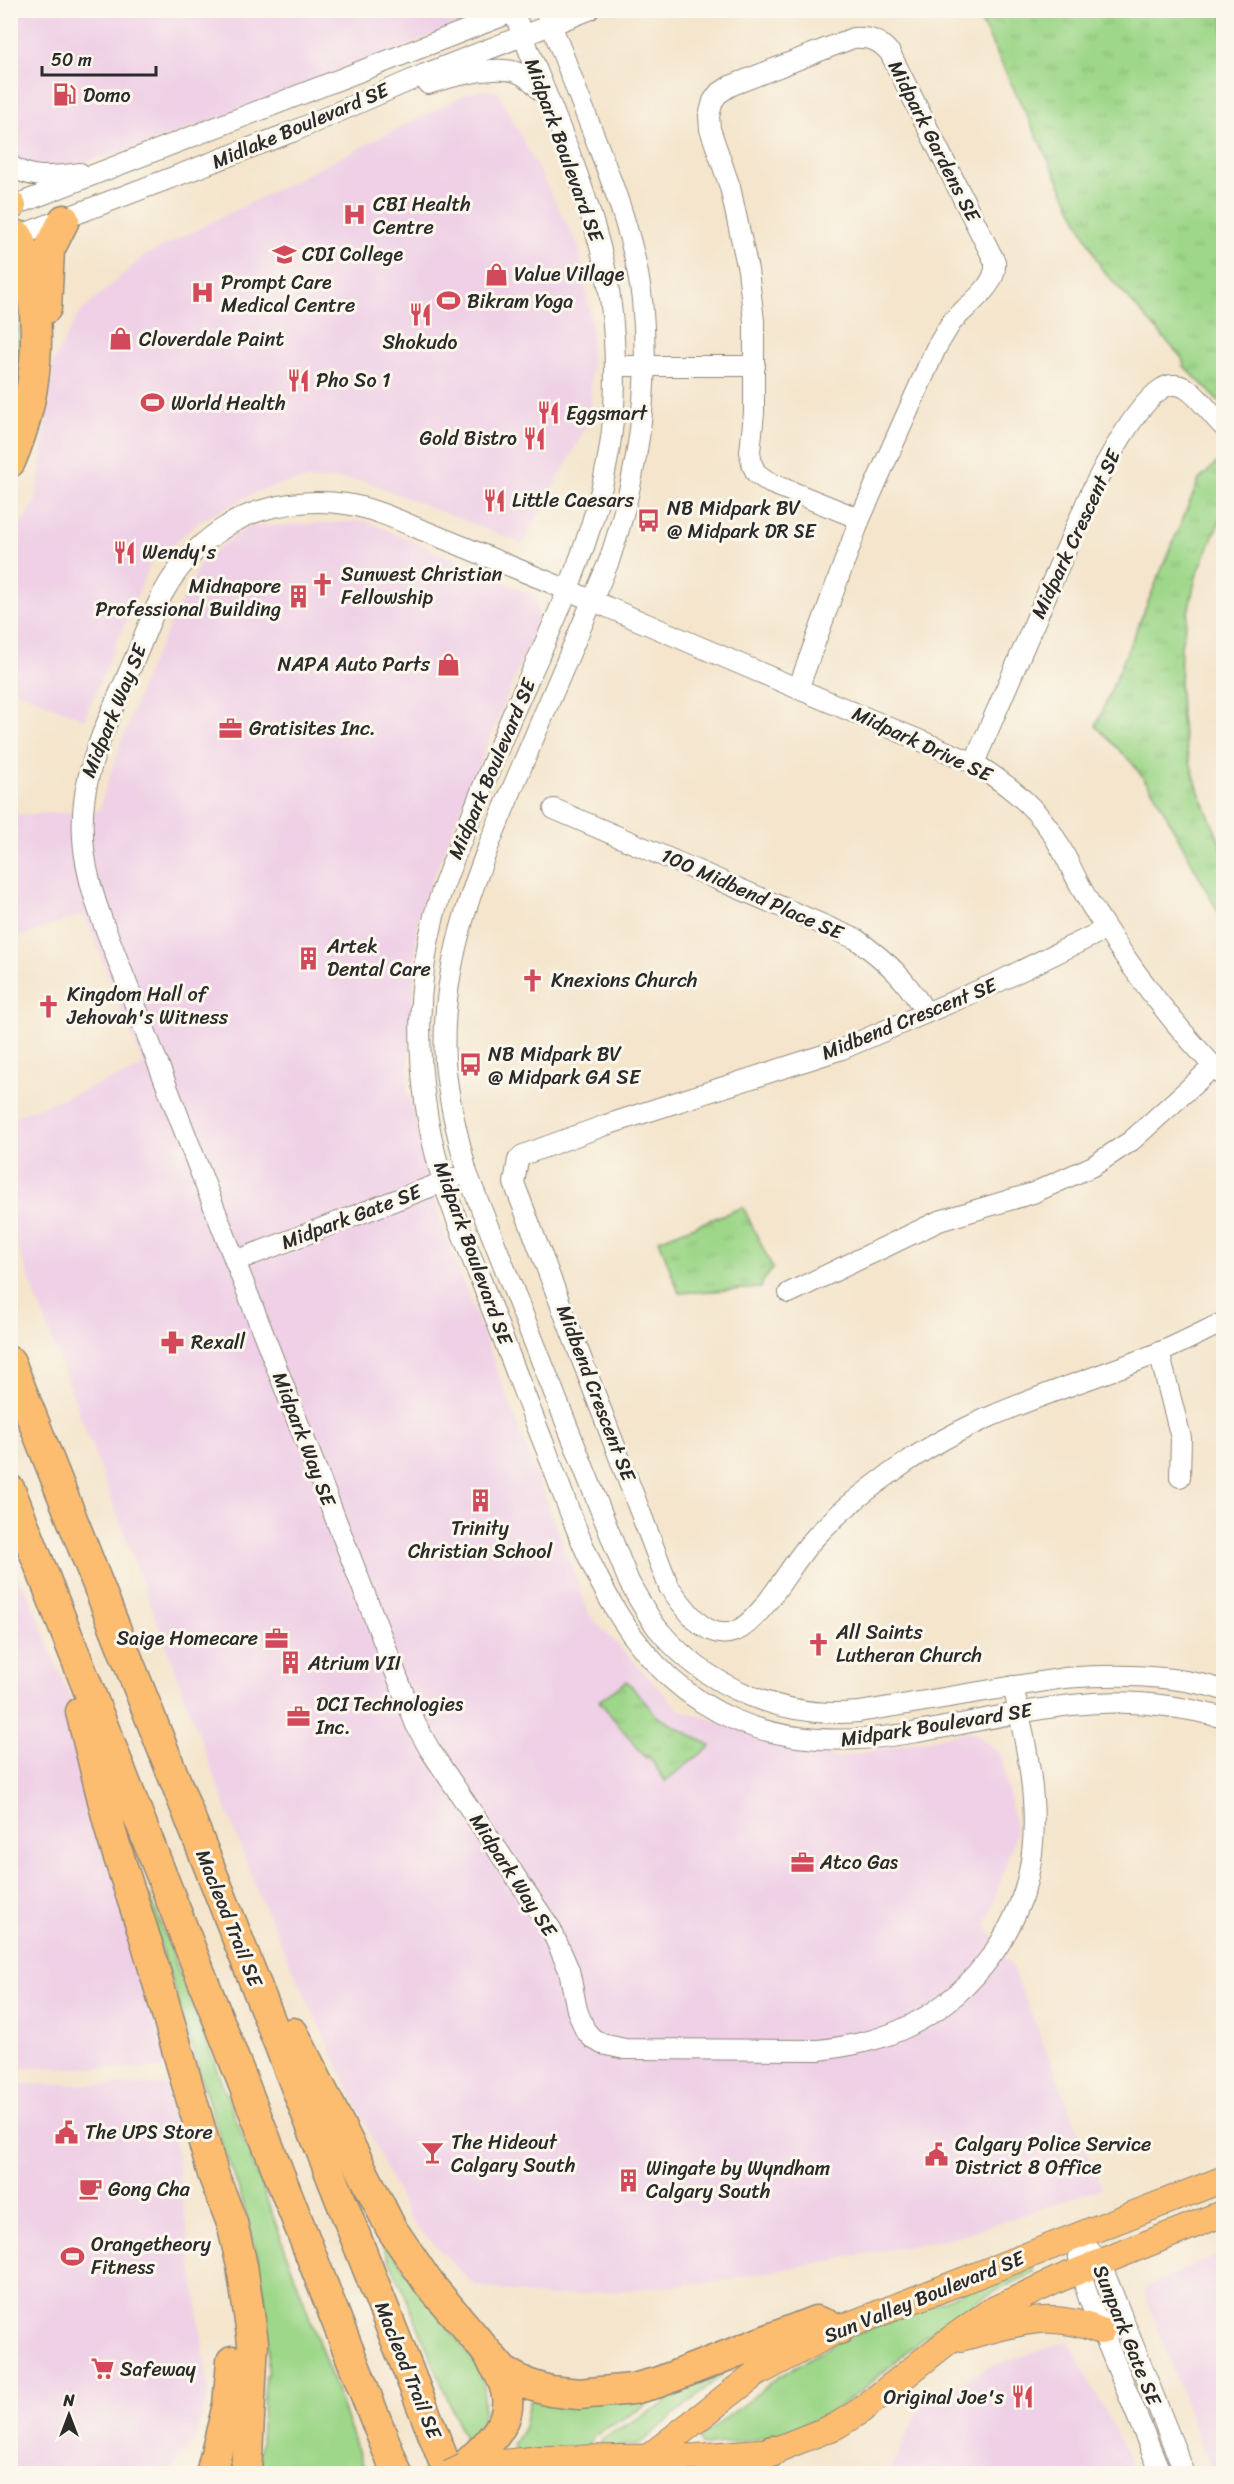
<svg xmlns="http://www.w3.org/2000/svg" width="1234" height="2484" font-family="Sriracha,sans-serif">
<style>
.built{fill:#efd0e6}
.grass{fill:#9ed789;stroke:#64815a;stroke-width:1.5}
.park{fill:url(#park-tufts);stroke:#64815a;stroke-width:1.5}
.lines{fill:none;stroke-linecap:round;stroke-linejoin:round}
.minor-casing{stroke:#90887c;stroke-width:22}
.major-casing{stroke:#90887c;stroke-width:28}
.highway-casing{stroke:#90887c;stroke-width:33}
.minor{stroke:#fff;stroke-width:20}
.major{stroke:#fcbd6f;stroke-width:26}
.highway{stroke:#fcbd6f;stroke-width:30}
.major-bridge-casing{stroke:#90887c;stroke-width:28;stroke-linecap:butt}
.major-bridge{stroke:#fcbd6f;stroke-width:26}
.labels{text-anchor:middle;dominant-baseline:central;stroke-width:6;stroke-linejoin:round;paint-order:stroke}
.poi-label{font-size:20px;fill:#2b2b2b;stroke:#fbf7ec;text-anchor:start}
.street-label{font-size:20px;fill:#2b2b2b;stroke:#fbf7ec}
</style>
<defs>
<pattern id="park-tufts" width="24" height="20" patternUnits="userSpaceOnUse" patternTransform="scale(1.5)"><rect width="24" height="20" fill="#9ed789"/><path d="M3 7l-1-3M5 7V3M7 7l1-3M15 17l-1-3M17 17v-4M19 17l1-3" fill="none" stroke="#88b976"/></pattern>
</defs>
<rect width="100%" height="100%" fill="#fbf7ec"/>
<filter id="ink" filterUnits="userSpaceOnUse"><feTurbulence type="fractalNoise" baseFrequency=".0167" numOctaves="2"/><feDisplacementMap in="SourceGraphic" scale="12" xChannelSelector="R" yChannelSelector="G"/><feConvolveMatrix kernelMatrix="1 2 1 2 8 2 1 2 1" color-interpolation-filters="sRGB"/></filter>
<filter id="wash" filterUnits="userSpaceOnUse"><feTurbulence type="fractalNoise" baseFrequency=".008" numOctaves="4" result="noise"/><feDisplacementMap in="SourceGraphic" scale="24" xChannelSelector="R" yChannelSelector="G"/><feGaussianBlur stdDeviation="1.35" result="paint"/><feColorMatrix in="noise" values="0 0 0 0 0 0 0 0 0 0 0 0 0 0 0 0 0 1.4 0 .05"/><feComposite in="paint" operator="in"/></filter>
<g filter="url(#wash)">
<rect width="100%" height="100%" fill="#f4e5cc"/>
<g class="built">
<polygon points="10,11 480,11 472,20 285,94 129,150 57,169 23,165 11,157"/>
<polygon points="484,90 498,92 579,247 591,321 591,418 523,544 364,481 337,479 303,480 281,484 252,494 200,521 151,563 84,719 11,689 11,538 36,502 54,360 79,314 142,257 469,93"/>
<polygon points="366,521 537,597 538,620 418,914 407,1089 441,1223 590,1616 680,1710 838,1758 972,1731 1001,1754 1016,1834 986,1926 1012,1966 1102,2188 957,2237 716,2282 550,2297 475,2286 410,2220 258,1894 11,1229 11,1118 144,1067 84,914 11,940 11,815 99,811 106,786 144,678 202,560 247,527"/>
<polygon points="10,1567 29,1594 213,2068 11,2068"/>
<polygon points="11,2084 167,2085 209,2390 194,2442 168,2473 11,2473"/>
<polygon points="1223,2252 1224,2473 1215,2474 1204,2453 1143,2289"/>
<polygon points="1069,2341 1137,2473 888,2473 921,2406 991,2366"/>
</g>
<g class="grass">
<path d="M11,265l2,1c9,58 9,98 -2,156z"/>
<path d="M150,1896l122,317 94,260h-105l-1,-17 5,-81h2c7,-55 -10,-126 -26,-179 -6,-19 -14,-37 -20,-55 -26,-81 -49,-163 -76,-244z"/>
<polygon points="382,2239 478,2367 484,2387 482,2435 467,2446 404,2292 380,2240"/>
<path d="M1032,2265l2,8c-40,17 -78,38 -111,65 -39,32 -70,66 -118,87 -33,14 -67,18 -103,21l-2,-8 80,-62 53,-32z"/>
<polygon points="721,2366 724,2373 638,2445 603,2448 600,2445 602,2439 609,2434 663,2405 668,2397 666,2390"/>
<polygon points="660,2395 658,2399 594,2435 587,2448 517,2452 513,2445 524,2427 529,2402 536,2398"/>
</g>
<g class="park">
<polygon points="976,11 1223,11 1223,405 1184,366 1182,358 1101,268"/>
<polygon points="1223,457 1223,513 1196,577 1189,608 1181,646 1180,689 1181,718 1187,752 1199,792 1223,850 1223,921 1155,794 1133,764 1096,726 1199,480"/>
<polygon points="743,1207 773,1269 763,1281 761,1288 679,1293 659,1240"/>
<polygon points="627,1681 658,1717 711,1746 665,1781 648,1755 646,1758 599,1701"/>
</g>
</g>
<g filter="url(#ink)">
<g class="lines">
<defs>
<g id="minor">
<path d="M513,10c29,77 65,153 86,233 14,52 18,109 15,164 -6,110 -59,212 -103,311 -14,33 -27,66 -40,99 -13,32 -28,65 -37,99 -22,86 -17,184 10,268 11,34 25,67 38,99 21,55 42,111 64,166 40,106 76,222 189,271 110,47 225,-4 337,-15 50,-6 103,-1 152,13"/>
<path d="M545,10c16,38 30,77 45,115 22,57 45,114 52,175 9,89 -4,176 -33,261 -28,67 -57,134 -85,200 -41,97 -85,193 -79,301 3,37 13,75 22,111l162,409c9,16 18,33 29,47 49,59 125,90 201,83l205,-34c53,-4 108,-4 160,12"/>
<path d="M428,84c22,-7 66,-19 88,-12 12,4 19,12 26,20"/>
<path d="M10,165c22,16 45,11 70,8"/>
<polyline points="13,206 518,10"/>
<polyline points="18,236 292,132 425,74 589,10"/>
<polyline points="615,366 755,366"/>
<path d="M798,689l62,-170 76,-171c5,-8 10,-17 15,-25 14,-17 47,-36 44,-61l-105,-209c-11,-13 -20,-16 -37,-15l-123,48 -12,8 -5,7 -4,15 1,13 20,58 18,83 6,51v92l-4,39 2,12 4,9 14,10 90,36"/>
<path d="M974,763l116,-269c14,-28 47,-91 73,-106 6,-4 16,-4 22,0 12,6 28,29 39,39"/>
<path d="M554,809l302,130c33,24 49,39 70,74"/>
<path d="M1106,929l-110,54 -154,66 -239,77 -80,29 -5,5 -4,23 155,404c16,20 36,56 67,44 27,-12 54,-66 75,-89 26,-30 58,-54 90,-76 77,-55 170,-78 257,-113 22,-9 44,-21 66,-31"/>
<polyline points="235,1261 454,1178"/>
<polyline points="789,1293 939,1221 1033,1193 1093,1166 1131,1141 1214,1066"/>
<polyline points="1159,1352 1181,1438 1180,1477"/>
<path d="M1013,1686c12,53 26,112 19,167 -8,72 -56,139 -121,172 -29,15 -60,21 -92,25l-194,-1 -23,-5 -10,-6 -7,-8 -8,-20 -8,-40 -18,-41 -121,-179 -14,-25 -314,-805c-41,-111 -11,-161 33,-262 9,-21 17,-43 27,-63 20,-38 57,-71 97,-84 27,-8 59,-11 87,-7 26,4 52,16 76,26 43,17 85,35 127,52 142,61 283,122 425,181 29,19 56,38 76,67 17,25 27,54 44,80 37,59 81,117 130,167"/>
<polyline points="1077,2236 1100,2262 1185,2474"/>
<polyline points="1079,2257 1080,2270 1089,2299 1161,2474"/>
</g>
<g id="major">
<polyline points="10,207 13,206"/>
<path d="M961,2338c54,-14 86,-29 140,-7"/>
<polyline points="645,2460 754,2375 839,2329 1224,2179"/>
<polyline points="464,2467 540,2459 697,2457 773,2451 836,2426 860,2411 947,2342 991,2311 1059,2279 1224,2213"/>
</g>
<g id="highway">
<polyline points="46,308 49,250 64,220"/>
<path d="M10,462c31,-72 35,-152 8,-226"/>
<polyline points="10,1362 449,2474"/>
<polyline points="10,1490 397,2474"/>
<polyline points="81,1712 112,1836 147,1944 213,2174 232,2223 242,2266 253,2342 246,2474"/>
<polyline points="293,2033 391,2228 429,2284 504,2372 527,2384 550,2391 579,2394 633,2389 659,2382 816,2321 839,2329"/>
<path d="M464,2467c36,-34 61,-57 28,-106"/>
<polyline points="211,2474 228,2405 232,2361"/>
<polyline points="717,2474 773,2451"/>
</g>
</defs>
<use href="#minor" class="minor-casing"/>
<use href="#major" class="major-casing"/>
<use href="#highway" class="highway-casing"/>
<use href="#minor" class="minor"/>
<use href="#major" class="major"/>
<use href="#highway" class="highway"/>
<defs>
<polyline id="major-bridge" points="449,2474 464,2467"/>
</defs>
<use href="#major-bridge" class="major-bridge-casing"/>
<use href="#major-bridge" class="major-bridge"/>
</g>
</g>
<defs>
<symbol id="fuel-bare" viewBox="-9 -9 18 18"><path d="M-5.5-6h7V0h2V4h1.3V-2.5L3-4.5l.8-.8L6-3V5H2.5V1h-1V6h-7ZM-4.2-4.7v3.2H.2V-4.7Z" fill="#d1495b" stroke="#fbf7ec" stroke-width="2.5" paint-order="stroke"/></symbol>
<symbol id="hospital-bare" viewBox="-9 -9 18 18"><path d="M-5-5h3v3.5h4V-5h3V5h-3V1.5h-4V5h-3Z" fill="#d1495b" stroke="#fbf7ec" stroke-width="2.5" paint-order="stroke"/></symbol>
<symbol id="university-bare" viewBox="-9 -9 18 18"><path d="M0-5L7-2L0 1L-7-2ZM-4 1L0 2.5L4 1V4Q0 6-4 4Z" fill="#d1495b" stroke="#fbf7ec" stroke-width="2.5" paint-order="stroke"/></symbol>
<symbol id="shop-bare" viewBox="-9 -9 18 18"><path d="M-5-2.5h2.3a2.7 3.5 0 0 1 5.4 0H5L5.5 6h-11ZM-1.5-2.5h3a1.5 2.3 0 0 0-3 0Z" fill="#d1495b" stroke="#fbf7ec" stroke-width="2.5" paint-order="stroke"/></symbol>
<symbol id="stadium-bare" viewBox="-9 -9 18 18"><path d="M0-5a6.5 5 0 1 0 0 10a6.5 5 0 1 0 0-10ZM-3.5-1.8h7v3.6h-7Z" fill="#d1495b" stroke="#fbf7ec" stroke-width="2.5" paint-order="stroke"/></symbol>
<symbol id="restaurant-bare" viewBox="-9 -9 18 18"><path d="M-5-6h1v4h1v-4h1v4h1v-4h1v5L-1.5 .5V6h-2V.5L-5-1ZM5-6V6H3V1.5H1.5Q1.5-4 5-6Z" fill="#d1495b" stroke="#fbf7ec" stroke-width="2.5" paint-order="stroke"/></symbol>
<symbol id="bus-bare" viewBox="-9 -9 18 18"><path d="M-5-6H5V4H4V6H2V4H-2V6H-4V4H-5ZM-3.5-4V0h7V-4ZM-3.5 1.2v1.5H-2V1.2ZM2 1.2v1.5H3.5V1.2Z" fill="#d1495b" stroke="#fbf7ec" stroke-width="2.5" paint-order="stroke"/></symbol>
<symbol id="church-bare" viewBox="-9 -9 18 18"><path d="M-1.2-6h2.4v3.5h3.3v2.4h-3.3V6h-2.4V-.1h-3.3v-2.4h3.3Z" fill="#d1495b" stroke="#fbf7ec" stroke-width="2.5" paint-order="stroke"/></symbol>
<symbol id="building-bare" viewBox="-9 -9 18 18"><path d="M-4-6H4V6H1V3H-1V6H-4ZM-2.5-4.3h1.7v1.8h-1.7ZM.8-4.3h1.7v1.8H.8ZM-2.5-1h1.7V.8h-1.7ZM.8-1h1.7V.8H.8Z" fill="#d1495b" stroke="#fbf7ec" stroke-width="2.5" paint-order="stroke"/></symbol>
<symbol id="office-bare" viewBox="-9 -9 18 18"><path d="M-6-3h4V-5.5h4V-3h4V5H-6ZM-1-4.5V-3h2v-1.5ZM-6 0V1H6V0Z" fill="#d1495b" stroke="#fbf7ec" stroke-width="2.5" paint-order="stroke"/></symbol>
<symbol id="pharmacy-bare" viewBox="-9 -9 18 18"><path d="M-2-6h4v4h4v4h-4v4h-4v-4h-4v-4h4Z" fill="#d1495b" stroke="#fbf7ec" stroke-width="2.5" paint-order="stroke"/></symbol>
<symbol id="civic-bare" viewBox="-9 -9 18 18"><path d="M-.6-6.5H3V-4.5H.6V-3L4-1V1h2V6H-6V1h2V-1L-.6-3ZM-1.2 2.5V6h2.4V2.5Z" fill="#d1495b" stroke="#fbf7ec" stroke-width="2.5" paint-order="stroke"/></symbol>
<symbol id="bar-bare" viewBox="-9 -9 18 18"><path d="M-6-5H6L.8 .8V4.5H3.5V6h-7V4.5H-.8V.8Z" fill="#d1495b" stroke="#fbf7ec" stroke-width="2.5" paint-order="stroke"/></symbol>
<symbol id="cafe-bare" viewBox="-9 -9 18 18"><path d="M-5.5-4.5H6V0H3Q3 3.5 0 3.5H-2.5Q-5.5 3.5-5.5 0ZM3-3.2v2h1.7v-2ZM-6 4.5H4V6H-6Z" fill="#d1495b" stroke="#fbf7ec" stroke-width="2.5" paint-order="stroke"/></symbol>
<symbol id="supermarket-bare" viewBox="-9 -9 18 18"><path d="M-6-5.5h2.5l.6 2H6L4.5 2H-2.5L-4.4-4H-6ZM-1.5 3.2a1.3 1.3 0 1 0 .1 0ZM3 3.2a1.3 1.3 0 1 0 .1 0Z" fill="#d1495b" stroke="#fbf7ec" stroke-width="2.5" paint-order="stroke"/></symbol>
</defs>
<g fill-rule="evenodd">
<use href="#fuel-bare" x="48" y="78" width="33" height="33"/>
<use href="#hospital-bare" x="338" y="198" width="33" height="33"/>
<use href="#university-bare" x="268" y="238" width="33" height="33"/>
<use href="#shop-bare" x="480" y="258" width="33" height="33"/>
<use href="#hospital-bare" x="186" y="276" width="33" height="33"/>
<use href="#stadium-bare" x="432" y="284" width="33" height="33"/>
<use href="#restaurant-bare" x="404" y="298" width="33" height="33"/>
<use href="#shop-bare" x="104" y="322" width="33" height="33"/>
<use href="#restaurant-bare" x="282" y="364" width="33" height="33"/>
<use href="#stadium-bare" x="136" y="386" width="33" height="33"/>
<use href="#restaurant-bare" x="532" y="396" width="33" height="33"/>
<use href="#restaurant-bare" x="518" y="422" width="33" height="33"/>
<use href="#restaurant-bare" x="478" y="484" width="33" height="33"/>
<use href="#bus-bare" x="632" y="504" width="33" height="33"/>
<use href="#restaurant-bare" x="108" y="536" width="33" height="33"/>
<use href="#church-bare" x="306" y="568" width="33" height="33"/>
<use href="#building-bare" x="282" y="580" width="33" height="33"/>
<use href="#shop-bare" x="432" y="648" width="33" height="33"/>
<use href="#office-bare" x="214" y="712" width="33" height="33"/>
<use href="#building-bare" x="292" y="942" width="33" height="33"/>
<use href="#church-bare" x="516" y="964" width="33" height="33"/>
<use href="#church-bare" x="32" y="990" width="33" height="33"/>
<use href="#bus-bare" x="454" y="1048" width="33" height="33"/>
<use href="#pharmacy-bare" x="156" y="1326" width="33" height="33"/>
<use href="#building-bare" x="464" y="1484" width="33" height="33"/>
<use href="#office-bare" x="260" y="1622" width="33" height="33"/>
<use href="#church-bare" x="802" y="1628" width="33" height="33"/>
<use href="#building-bare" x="274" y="1646" width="33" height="33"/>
<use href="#office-bare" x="282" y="1700" width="33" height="33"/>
<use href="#office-bare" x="786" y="1846" width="33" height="33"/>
<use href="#civic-bare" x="50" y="2116" width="33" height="33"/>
<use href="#bar-bare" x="416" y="2136" width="33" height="33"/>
<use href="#civic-bare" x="920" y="2138" width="33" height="33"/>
<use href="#building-bare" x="612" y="2164" width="33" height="33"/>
<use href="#cafe-bare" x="74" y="2172" width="33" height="33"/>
<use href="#stadium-bare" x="56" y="2240" width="33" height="33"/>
<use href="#supermarket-bare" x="86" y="2352" width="33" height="33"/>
<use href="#restaurant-bare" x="1006" y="2380" width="33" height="33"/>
</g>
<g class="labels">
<g class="poi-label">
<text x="83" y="95">Domo</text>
<text x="373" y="204">CBI Health<tspan x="373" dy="23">Centre</tspan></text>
<text x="302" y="254">CDI College</text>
<text x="514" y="274">Value Village</text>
<text x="221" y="282">Prompt Care<tspan x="221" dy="23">Medical Centre</tspan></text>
<text x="467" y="301">Bikram Yoga</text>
<text x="139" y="339">Cloverdale Paint</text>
<text x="420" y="342" text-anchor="middle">Shokudo</text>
<text x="316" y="380">Pho So 1</text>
<text x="171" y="403">World Health</text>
<text x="566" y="413">Eggsmart</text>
<text x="517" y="438" text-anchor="end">Gold Bistro</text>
<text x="512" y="500">Little Caesars</text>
<text x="667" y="508">NB Midpark BV<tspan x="667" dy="23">@ Midpark DR SE</tspan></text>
<text x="142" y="552">Wendy's</text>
<text x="341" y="574">Sunwest Christian<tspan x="341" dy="23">Fellowship</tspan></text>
<text x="281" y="586" text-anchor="end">Midnapore<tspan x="281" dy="23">Professional Building</tspan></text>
<text x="430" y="664" text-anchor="end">NAPA Auto Parts</text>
<text x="249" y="728">Gratisites Inc.</text>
<text x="327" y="946">Artek<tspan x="327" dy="23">Dental Care</tspan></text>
<text x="551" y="980">Knexions Church</text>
<text x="67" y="994">Kingdom Hall of<tspan x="67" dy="23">Jehovah's Witness</tspan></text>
<text x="488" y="1054">NB Midpark BV<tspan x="488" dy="23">@ Midpark GA SE</tspan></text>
<text x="191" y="1342">Rexall</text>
<text x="480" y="1528" text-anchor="middle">Trinity<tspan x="480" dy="23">Christian School</tspan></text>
<text x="836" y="1632">All Saints<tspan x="836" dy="23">Lutheran Church</tspan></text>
<text x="258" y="1638" text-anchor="end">Saige Homecare</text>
<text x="308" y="1663">Atrium VII</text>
<text x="316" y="1704">DCI Technologies<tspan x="316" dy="23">Inc.</tspan></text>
<text x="820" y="1862">Atco Gas</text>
<text x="85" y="2132">The UPS Store</text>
<text x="451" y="2142">The Hideout<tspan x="451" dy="23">Calgary South</tspan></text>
<text x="955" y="2144">Calgary Police Service<tspan x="955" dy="23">District 8 Office</tspan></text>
<text x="646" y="2168">Wingate by Wyndham<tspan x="646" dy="23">Calgary South</tspan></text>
<text x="108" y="2189">Gong Cha</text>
<text x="91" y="2244">Orangetheory<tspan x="91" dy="23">Fitness</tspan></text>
<text x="120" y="2369">Safeway</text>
<text x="1004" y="2397" text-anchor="end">Original Joe's</text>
</g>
<g class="street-label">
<text transform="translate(300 126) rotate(-23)">Midlake Boulevard SE</text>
<text transform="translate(934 141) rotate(63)">Midpark Gardens SE</text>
<text transform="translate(564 150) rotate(70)">Midpark Boulevard SE</text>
<text transform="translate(1076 534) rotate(-65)">Midpark Crescent SE</text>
<text transform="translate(114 711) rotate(-68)">Midpark Way SE</text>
<text transform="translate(922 744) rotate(25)">Midpark Drive SE</text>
<text transform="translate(492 769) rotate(-67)">Midpark Boulevard SE</text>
<text transform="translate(752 894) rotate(24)">100 Midbend Place SE</text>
<text transform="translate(909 1019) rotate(-22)">Midbend Crescent SE</text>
<text transform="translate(351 1217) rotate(-21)">Midpark Gate SE</text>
<text transform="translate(473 1253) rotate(70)">Midpark Boulevard SE</text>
<text transform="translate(596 1393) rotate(69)">Midbend Crescent SE</text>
<text transform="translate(304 1439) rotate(69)">Midpark Way SE</text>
<text transform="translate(936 1725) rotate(-9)">Midpark Boulevard SE</text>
<text transform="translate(513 1875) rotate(57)">Midpark Way SE</text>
<text transform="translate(229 1918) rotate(68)">Macleod Trail SE</text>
<text transform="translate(924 2297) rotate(-22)">Sun Valley Boulevard SE</text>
<text transform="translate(1127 2335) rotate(68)">Sunpark Gate SE</text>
<text transform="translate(408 2370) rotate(68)">Macleod Trail SE</text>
</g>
</g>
<rect width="1234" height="2484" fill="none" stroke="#fbf7ec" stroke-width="36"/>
<g transform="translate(69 2415)" stroke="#fbf7ec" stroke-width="4.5" paint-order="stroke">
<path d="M0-4.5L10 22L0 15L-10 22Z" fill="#2b2b2b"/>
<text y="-9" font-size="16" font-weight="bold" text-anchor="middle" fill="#2b2b2b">N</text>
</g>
<path d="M42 66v9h114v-9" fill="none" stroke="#2b2b2b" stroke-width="3"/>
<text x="51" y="66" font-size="18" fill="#2b2b2b" stroke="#fbf7ec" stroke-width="4.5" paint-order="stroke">50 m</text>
</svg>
